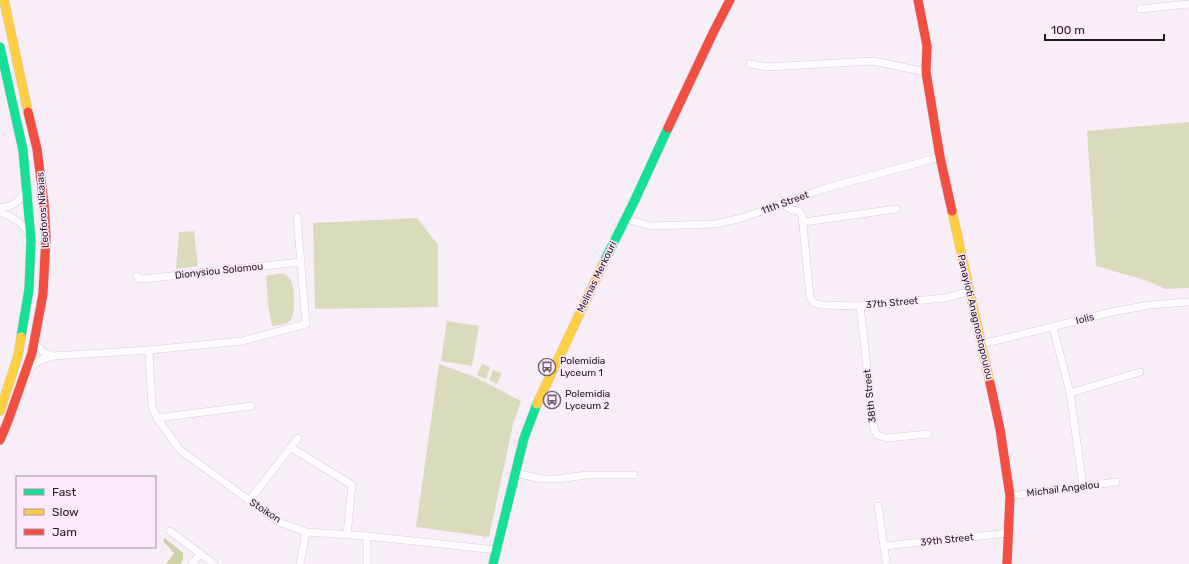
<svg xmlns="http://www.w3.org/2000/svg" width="1189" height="564" font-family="Rubik,sans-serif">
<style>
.green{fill:#d9dcbc}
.forest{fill:#cdd3a4}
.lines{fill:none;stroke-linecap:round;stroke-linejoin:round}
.street-casing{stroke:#d5ccd4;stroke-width:8}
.fast-casing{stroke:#d5ccd4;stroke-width:10}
.slow-casing{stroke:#d5ccd4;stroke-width:10}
.jam-casing{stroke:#d5ccd4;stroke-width:10}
.street{stroke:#fefcfe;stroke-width:7}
.fast{stroke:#16e098;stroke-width:9}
.slow{stroke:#ffcf43;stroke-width:9}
.jam{stroke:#f24e42;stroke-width:9}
.labels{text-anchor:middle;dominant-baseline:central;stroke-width:3;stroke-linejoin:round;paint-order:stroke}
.street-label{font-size:10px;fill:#211a20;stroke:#fde9fc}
.poi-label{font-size:10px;fill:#211a20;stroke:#fde9fc;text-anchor:start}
</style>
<rect width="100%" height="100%" fill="#f8eef8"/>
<g class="green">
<polygon points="1189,122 1189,288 1165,289 1148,281 1096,266 1087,131"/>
<polygon points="417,218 438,245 438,307 315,309 313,223"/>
<polygon points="194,231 198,266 176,269 179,232"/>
<path d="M283,273c2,1 5,3 7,6 5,6 6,36 0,42 -4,4 -12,4 -18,5l-4,-22 -2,-28z"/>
<polygon points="447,321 479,326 472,366 441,361"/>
<polygon points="439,364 475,377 521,401 513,424 489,537 416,527"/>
<polygon points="482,364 490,367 486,379 477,375"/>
<polygon points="493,370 502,373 497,384 489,380"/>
</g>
<polygon class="forest" points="165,538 183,553 183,559 181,564 166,564 174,553 163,541"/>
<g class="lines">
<defs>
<g id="street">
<polyline points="1140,9 1189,4"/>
<polyline points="750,64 767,67 873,61 926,72"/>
<polyline points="782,204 792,210 799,211 802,215 810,297 814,303 821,305 860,306 945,298 969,292"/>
<path d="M0,208c16,-2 19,-7 27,-20"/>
<path d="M0,212c12,5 24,11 30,24"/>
<polyline points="626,219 651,226 715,224 742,218 823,189 940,157"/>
<polyline points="804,222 896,209"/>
<polyline points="137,276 139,279 143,279 301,262"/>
<polyline points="860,306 874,429 877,435 887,438 928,434"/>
<polyline points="1053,327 1070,393 1083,486"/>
<polyline points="34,342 43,352 53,356"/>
<polyline points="982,344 1112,312 1149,305 1189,302"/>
<polyline points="149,350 152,407 157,418 180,450 279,522 306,532 367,536 497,550"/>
<path d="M27,371c9,-9 14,-12 26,-15l96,-6 93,-9 64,-17 -9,-107"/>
<polyline points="1070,393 1140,372"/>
<polyline points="157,418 251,406"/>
<polyline points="290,447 352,485 347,535"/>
<polyline points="515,473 542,479 557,479 587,475 634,475"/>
<polyline points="1010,496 1116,482"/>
<polyline points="249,501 298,438"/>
<polyline points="878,506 886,561"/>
<polyline points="170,531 214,564"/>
<polyline points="367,536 367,564"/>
<polyline points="884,546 1009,533"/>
<polyline points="192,564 200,554"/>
<polyline points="300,564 306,532"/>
</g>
<g id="fast">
<polyline points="0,47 23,150 31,240 29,289 21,337"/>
<polyline points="603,264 633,204 668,128"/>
<polyline points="493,564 524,438 537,404"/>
</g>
<g id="slow">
<polyline points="4,0 28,112"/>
<polyline points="952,211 990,383"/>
<polyline points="537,404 603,264"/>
<polyline points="0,411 18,356 21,337"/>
</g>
<g id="jam">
<polyline points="918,0 927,46 926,72 940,157 952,211"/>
<polyline points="668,128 713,33 730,0"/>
<polyline points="990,383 1000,429 1010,496 1007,564"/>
<polyline points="0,440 8,421 32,353 43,294 46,237 44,203 37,149 28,112"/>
</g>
</defs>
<use href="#street" class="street-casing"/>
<use href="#fast" class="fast-casing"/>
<use href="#slow" class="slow-casing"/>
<use href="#jam" class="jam-casing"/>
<use href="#street" class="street"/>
<use href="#fast" class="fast"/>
<use href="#slow" class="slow"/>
<use href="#jam" class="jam"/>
</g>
<defs>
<symbol id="bus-ring" viewBox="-11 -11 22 22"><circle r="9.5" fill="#fde9fc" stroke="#6c646c" stroke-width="1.5"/><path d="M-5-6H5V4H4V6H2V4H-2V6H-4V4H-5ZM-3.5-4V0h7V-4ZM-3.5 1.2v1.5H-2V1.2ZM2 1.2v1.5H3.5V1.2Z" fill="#6c646c"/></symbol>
</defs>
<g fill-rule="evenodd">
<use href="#bus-ring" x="537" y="357" width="20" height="20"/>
<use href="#bus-ring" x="542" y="390" width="20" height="20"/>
</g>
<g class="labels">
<g class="street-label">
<text transform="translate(785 203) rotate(-20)">11th Street</text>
<text transform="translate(43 210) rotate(-94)">Leoforos Nikaias</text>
<text transform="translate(219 271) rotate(-6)">Dionysiou Solomou</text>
<text transform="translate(597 277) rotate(-64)">Melinas Merkouri</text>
<text transform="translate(892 303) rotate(-5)">37th Street</text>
<text transform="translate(975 317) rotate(77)">Panayioti Anagnostopoulou</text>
<text transform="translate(1085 319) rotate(-14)">Iolis</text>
<text transform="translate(870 396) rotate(-96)">38th Street</text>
<text transform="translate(1063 489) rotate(-7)">Michail Angelou</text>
<text transform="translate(265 511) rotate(33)">Stoikon</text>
<text transform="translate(947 540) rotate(-6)">39th Street</text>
</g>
<g class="poi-label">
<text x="560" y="361">Polemidia<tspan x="560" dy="12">Lyceum 1</tspan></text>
<text x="565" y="394">Polemidia<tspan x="565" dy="12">Lyceum 2</tspan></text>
</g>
</g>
<rect x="16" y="476" width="140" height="72" fill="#fde9fc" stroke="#a596a4"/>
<rect x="24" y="489" width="20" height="6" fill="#16e098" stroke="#a596a4"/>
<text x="52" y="496" font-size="12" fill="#211a20">Fast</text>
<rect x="24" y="509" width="20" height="6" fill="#ffcf43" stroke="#a596a4"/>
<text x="52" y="516" font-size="12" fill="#211a20">Slow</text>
<rect x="24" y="529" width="20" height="6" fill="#f24e42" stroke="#a596a4"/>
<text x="52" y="536" font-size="12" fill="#211a20">Jam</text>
<path d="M1045 34v6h119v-6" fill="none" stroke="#211a20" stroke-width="2"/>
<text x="1051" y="34" font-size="12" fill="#211a20" stroke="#fde9fc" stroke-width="3" paint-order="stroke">100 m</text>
</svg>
